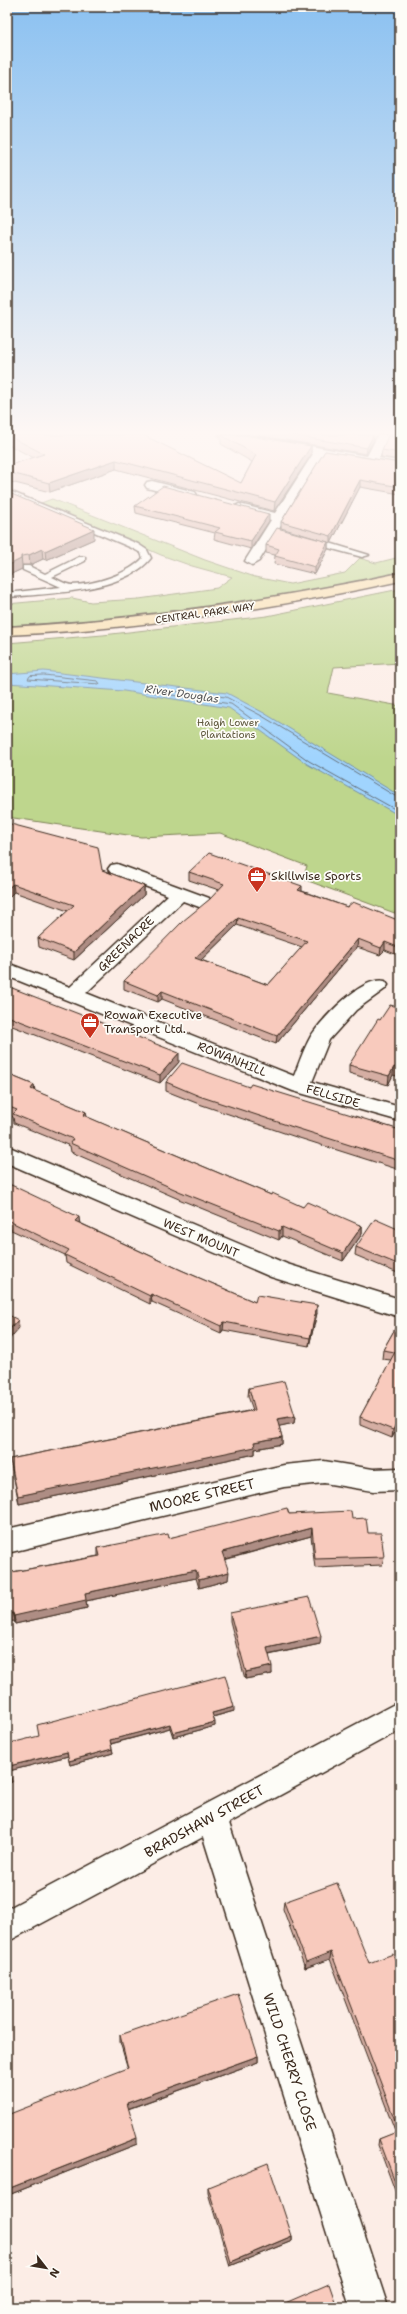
<svg xmlns="http://www.w3.org/2000/svg" width="407" height="2314" font-family="'Shantell Sans',sans-serif">
<style>
.green{fill:#bed68d;stroke:#7c8056}
.water{fill:#a0d4fe;stroke:#7890a4}
.lines{fill:none;stroke-linecap:round;stroke-linejoin:round}
.shore{stroke:#636e78;stroke-width:1}
.service-casing{stroke:#3b2a1e;stroke-width:3}
.minor-casing{stroke:#3b2a1e;stroke-width:3}
.trunk-casing{stroke:#3b2a1e;stroke-width:3}
.service{fill:#fdfcf7;fill-rule:evenodd}
.minor{fill:#fdfcf7;fill-rule:evenodd}
.trunk{fill:#f8deab;fill-rule:evenodd}
.wall{fill:#d5aea3;stroke:#3b2a1e;fill-rule:evenodd}
.shaded-wall{fill:#ae8d84;stroke:#3b2a1e}
.building{fill:#f8cabd;stroke:#3b2a1e;fill-rule:evenodd}
.labels{text-anchor:middle;dominant-baseline:central;stroke-width:3.5;stroke-linejoin:round;paint-order:stroke}
.far-street-label{font-size:10px;fill:#3b2a1e;stroke:#fdfcf7}
.far-park-label{font-size:10px;fill:#5c553a;stroke:#fdfcf7}
.far-water-label{font-size:11px;font-style:italic;fill:#545456;stroke:#fdfcf7}
.poi-label{font-size:12px;fill:#3b2a1e;stroke:#fdfcf7;text-anchor:start}
.street-label{font-size:12px;fill:#3b2a1e;stroke:#fdfcf7}
.near-street-label{font-size:14px;fill:#3b2a1e;stroke:#fdfcf7}
</style>
<rect width="100%" height="100%" fill="#fcede6"/>
<filter id="ink" filterUnits="userSpaceOnUse"><feTurbulence type="fractalNoise" baseFrequency=".025" numOctaves="2"/><feDisplacementMap in="SourceGraphic" scale="8" xChannelSelector="R" yChannelSelector="G"/><feConvolveMatrix kernelMatrix="1 2 1 2 8 2 1 2 1" color-interpolation-filters="sRGB"/></filter>
<g filter="url(#ink)">
<g class="green">
<path d="M52,499l153,61 50,17 35,7 55,-11 15,-15 16,5 24,-6v15c-129,30 -260,47 -393,54v-22l65,-6 19,4 48,-3 78,-11 15,-11 -40,-11 -31,-11 -120,-52z"/>
<polygon points="400,589 400,663 334,667 328,693 400,706 400,915 303,879 307,866 220,833 141,837 7,817 7,643 103,635 267,616"/>
</g>
<polygon class="water" points="44,671 227,693 264,713 400,796 400,816 307,764 229,708 124,691 7,683 7,674"/>
<g class="lines">
<g class="shore">
<polygon points="44,675 98,681 100,684 28,679 30,676"/>
<polyline points="400,799 262,716 226,697 144,688 145,691 231,704 309,761 400,812"/>
</g>
<defs>
<g id="service">
<path d="M7,490l131,54 9,6 4,8c-26,34 -104,36 -144,39v-4l54,-6 -38,-17v-4h6l16,8 34,-17h6v4l-33,16c5,2 14,8 20,8 21,0 57,-11 71,-27l-2,-5 -9,-5 -125,-53z"/>
<polygon points="310,539 316,539 369,555 362,557 310,543"/>
</g>
<g id="minor">
<polygon points="219,435 247,435 367,456 378,435 390,435 379,458 400,461 400,469 324,456 259,561 252,565 245,561 271,520 234,511 232,508 239,504 275,513 313,454 225,439"/>
<polygon points="152,481 195,492 197,495 190,499 147,488 145,485 147,482"/>
<path d="M117,864l92,34 2,4 -2,4 -7,2 -19,-7 -97,92 208,83c5,-13 10,-28 17,-40 12,-18 52,-61 74,-55l3,4 -3,4 -29,21 -27,30 -17,42 88,25v14l-107,-30 -286,-115v-13l63,24 98,-92 -57,-22 -3,-4 3,-4z"/>
<polygon points="7,1146 287,1264 400,1299 400,1317 271,1277 7,1163"/>
<polygon points="324,1461 373,1469 400,1468 400,1490 373,1491 324,1483 284,1487 7,1553 7,1529 284,1465"/>
<polygon points="400,1701 400,1730 229,1823 388,2307 350,2307 203,1837 7,1942 7,1909"/>
</g>
<path id="trunk" d="M400,573v8c-130,28 -260,48 -393,54v-8c133,-7 263,-27 393,-54z"/>
</defs>
<use href="#service" class="service-casing"/>
<use href="#minor" class="minor-casing"/>
<use href="#trunk" class="trunk-casing"/>
<use href="#service" class="service"/>
<use href="#minor" class="minor"/>
<use href="#trunk" class="trunk"/>
</g>
<g class="wall">
<polygon points="7,435 241,483 252,462 221,444 221,435 311,446 311,455 274,511 116,469 50,492 7,481 7,482 7,466 34,458 7,444"/>
<polygon points="256,435 374,435 373,441 366,454"/>
<polygon points="400,438 400,460 381,457 382,450"/>
<polygon points="325,451 400,463 400,494 360,487 331,543 281,528 281,522"/>
<polygon points="7,492 94,539 46,560 43,559 30,565 22,565 22,569 7,576"/>
<polygon points="135,506 269,521 251,549 214,539 215,533 136,513"/>
<polygon points="328,542 328,549 315,574 274,564 275,556 275,555 266,553 266,545"/>
<polygon points="7,823 102,870 144,886 144,895 74,960 39,947 38,938 68,911 14,892 7,899"/>
<path d="M189,872l113,19 45,16 53,14v35l-15,-6 -5,5 -23,-8 -81,97 -114,-45 -4,3 -34,-13v-8l86,-82 9,-9 -30,-10zM237,925l65,22 -34,38 -67,-25z"/>
<polygon points="7,986 179,1062 160,1083 7,1024"/>
<polygon points="400,1004 400,1077 393,1075 388,1085 349,1073 349,1065 380,1020 398,1007"/>
<polygon points="7,1074 34,1085 35,1091 86,1112 87,1117 143,1141 271,1195 303,1207 362,1226 362,1234 343,1261 282,1236 279,1240 181,1200 71,1152 70,1146 14,1123 13,1117 7,1114"/>
<polygon points="166,1082 249,1087 400,1130 400,1170 293,1136 199,1104 166,1091"/>
<polygon points="7,1183 80,1223 181,1270 255,1302 317,1313 309,1346 223,1330 221,1333 152,1302 150,1304 66,1263 65,1255 7,1228"/>
<polygon points="400,1230 400,1274 355,1255 356,1247"/>
<polygon points="400,1320 400,1422 392,1438 360,1425 360,1417 391,1360 382,1359 383,1350"/>
<polygon points="249,1388 295,1416 294,1423 279,1426 282,1437 282,1444 255,1449 255,1454 19,1504 10,1459 253,1410 248,1396"/>
<polygon points="289,1514 352,1519 368,1533 384,1557 382,1565 315,1568 311,1536 224,1560 228,1580 199,1588 196,1578 142,1589 86,1601 87,1608 15,1624 7,1573 98,1556 98,1548 169,1538"/>
<polygon points="400,1597 400,1608 398,1606"/>
<polygon points="230,1613 320,1644 269,1655 272,1674 245,1679 230,1621"/>
<polygon points="234,1711 213,1717 215,1726 173,1737 170,1728 141,1736 111,1744 113,1753 70,1765 68,1756 9,1771 12,1782 7,1783 7,1744"/>
<polygon points="284,1902 369,1963 400,1971 400,2204 378,2145 379,2139 396,2133 330,1959 305,1968 283,1909"/>
<polygon points="120,2035 258,2056 258,2062 128,2109 137,2144 11,2194 10,2188 128,2069 120,2042"/>
<polygon points="208,2187 292,2236 292,2241 230,2266 208,2193"/>
</g>
<g class="shaded-wall">
<polygon points="374,435 373,441 366,454 367,448"/>
<polygon points="311,446 311,455 274,511 275,502"/>
<polygon points="116,460 116,469 50,492 49,483"/>
<polygon points="360,480 360,487 331,543 331,536"/>
<polygon points="269,514 269,521 251,549 251,541"/>
<polygon points="94,529 94,539 46,560 45,551"/>
<polygon points="328,542 328,549 315,574 315,567"/>
<polygon points="42,549 43,559 30,565 29,555"/>
<polygon points="21,556 22,565 22,569 7,576 7,566"/>
<polygon points="13,884 14,892 7,899 7,889"/>
<polygon points="144,886 144,895 74,960 74,952"/>
<polygon points="302,886 302,893 298,890"/>
<polygon points="238,918 237,925 195,966 195,958"/>
<polygon points="358,939 357,947 276,1044 277,1036"/>
<polygon points="385,942 385,950 380,955 381,948"/>
<polygon points="162,991 162,999 158,1002 158,995"/>
<polygon points="179,1053 179,1062 160,1083 160,1075"/>
<polygon points="394,1067 393,1075 388,1085 389,1076"/>
<polygon points="34,1085 35,1093 31,1089"/>
<polygon points="86,1112 87,1120 83,1115"/>
<polygon points="79,1217 80,1225 75,1221"/>
<polygon points="362,1226 362,1234 343,1261 343,1253"/>
<polygon points="282,1227 282,1236 279,1240 279,1231"/>
<polygon points="151,1294 152,1302 150,1304 150,1296"/>
<polygon points="317,1305 317,1313 309,1346 310,1338"/>
<polygon points="18,1320 19,1328 7,1342 7,1332"/>
<polygon points="224,1322 223,1330 221,1333 221,1326"/>
<polygon points="295,1416 294,1423 276,1427 277,1419"/>
<polygon points="400,1416 400,1422 392,1438 393,1430"/>
<polygon points="282,1437 282,1444 255,1449 255,1454 19,1504 18,1496 254,1442"/>
<polygon points="312,1528 311,1536 222,1560 222,1552"/>
<polygon points="196,1570 196,1578 86,1601 87,1608 15,1624 14,1616 85,1593"/>
<polygon points="229,1572 228,1580 199,1588 199,1580"/>
<polygon points="13,1613 15,1621 7,1622 7,1614"/>
<polygon points="321,1636 320,1644 267,1655 267,1648"/>
<polygon points="272,1666 272,1674 245,1679 246,1672"/>
<polygon points="234,1707 234,1711 212,1717 212,1713"/>
<polygon points="215,1722 215,1726 173,1737 173,1733"/>
<polygon points="170,1724 170,1728 110,1744 110,1740"/>
<polygon points="112,1749 113,1753 70,1765 69,1761"/>
<polygon points="67,1752 68,1756 9,1771 9,1766"/>
<polygon points="11,1778 12,1782 7,1783 7,1779"/>
<polygon points="331,1952 330,1959 305,1968 306,1962"/>
<polygon points="258,2056 258,2062 127,2109 127,2103"/>
<polygon points="137,2138 137,2144 11,2194 10,2188"/>
<polygon points="292,2236 292,2241 230,2266 231,2262"/>
</g>
<g class="building">
<polygon points="7,435 143,435 241,483 256,455 221,435 244,435 311,446 275,502 116,460 49,483 7,472 7,466 44,454"/>
<polygon points="292,435 373,435 367,448"/>
<polygon points="388,436 400,438 400,453 382,450"/>
<polygon points="325,451 400,463 400,487 360,480 331,536 281,522"/>
<polygon points="163,486 269,514 251,541 215,532 220,528 135,506"/>
<polygon points="7,492 94,529 45,551 42,549 29,555 21,556 21,559 7,566"/>
<polygon points="277,528 328,542 315,567 275,556 279,549 266,545"/>
<polygon points="7,823 98,847 102,870 144,886 74,952 38,938 74,905 13,884 7,889"/>
<path d="M209,853l93,33 -4,4 49,17 6,-5 47,19v27l-15,-6 -4,6 -23,-9 -81,97 -115,-45 -4,4 -34,-14 59,-60 27,-22 14,-15 -35,-12zM238,918l69,23 -39,44 -73,-27z"/>
<polygon points="7,986 179,1053 160,1075 7,1016"/>
<polygon points="400,1004 400,1069 394,1067 389,1076 349,1065 378,1019 380,1020 390,1005 398,1007"/>
<polygon points="182,1063 249,1087 251,1084 400,1130 400,1161 293,1127 199,1096 166,1082"/>
<polygon points="7,1074 34,1085 31,1089 86,1112 83,1115 143,1141 271,1195 272,1193 303,1207 307,1202 362,1226 343,1253 282,1227 279,1231 181,1192 70,1143 73,1139 13,1114 17,1110 7,1106"/>
<polygon points="7,1183 79,1217 75,1221 181,1270 255,1302 257,1295 317,1305 310,1338 224,1322 221,1326 151,1294 150,1296 65,1255 69,1250 7,1220"/>
<polygon points="375,1219 400,1230 400,1265 356,1247"/>
<polygon points="7,1314 18,1320 7,1332"/>
<polygon points="400,1320 400,1416 393,1430 360,1417 395,1352 383,1350"/>
<polygon points="284,1381 295,1416 277,1419 282,1437 254,1442 255,1447 18,1496 10,1459 255,1410 249,1388"/>
<polygon points="287,1508 289,1514 351,1511 352,1519 366,1518 368,1533 381,1533 384,1557 315,1559 312,1528 222,1552 229,1572 199,1580 196,1570 85,1593 86,1600 14,1616 13,1613 7,1614 7,1573 100,1556 98,1548 168,1534 169,1538"/>
<polygon points="309,1597 321,1636 267,1648 272,1666 246,1672 230,1613"/>
<polygon points="225,1675 234,1707 212,1713 215,1722 173,1733 170,1724 141,1732 110,1740 112,1749 69,1761 67,1752 9,1766 11,1778 7,1779 7,1744 39,1736 37,1725"/>
<polygon points="337,1883 369,1963 393,1954 400,1971 400,2195 379,2139 399,2131 331,1952 306,1962 284,1902"/>
<polygon points="238,1994 258,2056 127,2103 137,2138 10,2188 7,2177 7,2115 128,2068 120,2035"/>
<polygon points="268,2163 292,2236 231,2262 208,2187"/>
<polygon points="329,2284 337,2307 276,2307"/>
</g>
</g>
<linearGradient id="sky" x2="0" y2="1"><stop stop-color="#8bc1f1"/><stop offset="0.57" stop-color="#fef7f4"/><stop offset="1" stop-color="#fef7f4" stop-opacity="0"/></linearGradient>
<rect width="407" height="759" fill="url(#sky)"/>
<defs>
<symbol id="office-pin" viewBox="-11 -11 22 30"><path d="M0 17L-7.5 6A9.5 9.5 0 1 1 7.5 6Z" fill="#c8321e" stroke="#fdfcf7"/><path d="M-6-3h4V-5.5h4V-3h4V5H-6ZM-1-4.5V-3h2v-1.5ZM-6 0V1H6V0Z" fill="#fff"/></symbol>
</defs>
<g fill-rule="evenodd">
<use href="#office-pin" x="246" y="865" width="22" height="30"/>
<use href="#office-pin" x="79" y="1011" width="22" height="30"/>
</g>
<g class="labels">
<g class="far-street-label">
<text transform="translate(205 613) rotate(-8)">CENTRAL PARK WAY</text>
</g>
<g class="far-park-label">
<text x="228" y="722">Haigh Lower<tspan x="228" dy="12">Plantations</tspan></text>
</g>
<g class="far-water-label">
<text transform="translate(182 694) rotate(8)">River Douglas</text>
</g>
<g class="poi-label">
<text x="271" y="876">Skillwise Sports</text>
<text x="104" y="1015">Rowan Executive<tspan x="104" dy="14">Transport Ltd.</tspan></text>
</g>
<g class="street-label">
<text transform="translate(126 944) rotate(-44)">GREENACRE</text>
<text transform="translate(232 1059) rotate(22)">ROWANHILL</text>
<text transform="translate(333 1096) rotate(16)">FELLSIDE</text>
<text transform="translate(201 1238) rotate(23)">WEST MOUNT</text>
</g>
<g class="near-street-label">
<text transform="translate(202 1495) rotate(-13)">MOORE STREET</text>
<text transform="translate(204 1821) rotate(-29)">BRADSHAW STREET</text>
<text transform="translate(290 2062) rotate(72)">WILD CHERRY CLOSE</text>
</g>
</g>
<rect width="407" height="2314" fill="none" stroke="#fdfcf7" stroke-width="24"/>
<rect x="12" y="12" width="383" height="2290" fill="none" stroke="#3b2a1e" stroke-width="1.5" filter="url(#ink)"/>
<g transform="translate(46 2268) rotate(121)" stroke="#fdfcf7" stroke-width="3" paint-order="stroke">
<path d="M0-3L7 15L0 10L-7 15Z" fill="#3b2a1e"/>
<text y="-6" font-size="11" font-weight="bold" text-anchor="middle" fill="#3b2a1e">N</text>
</g>
</svg>
